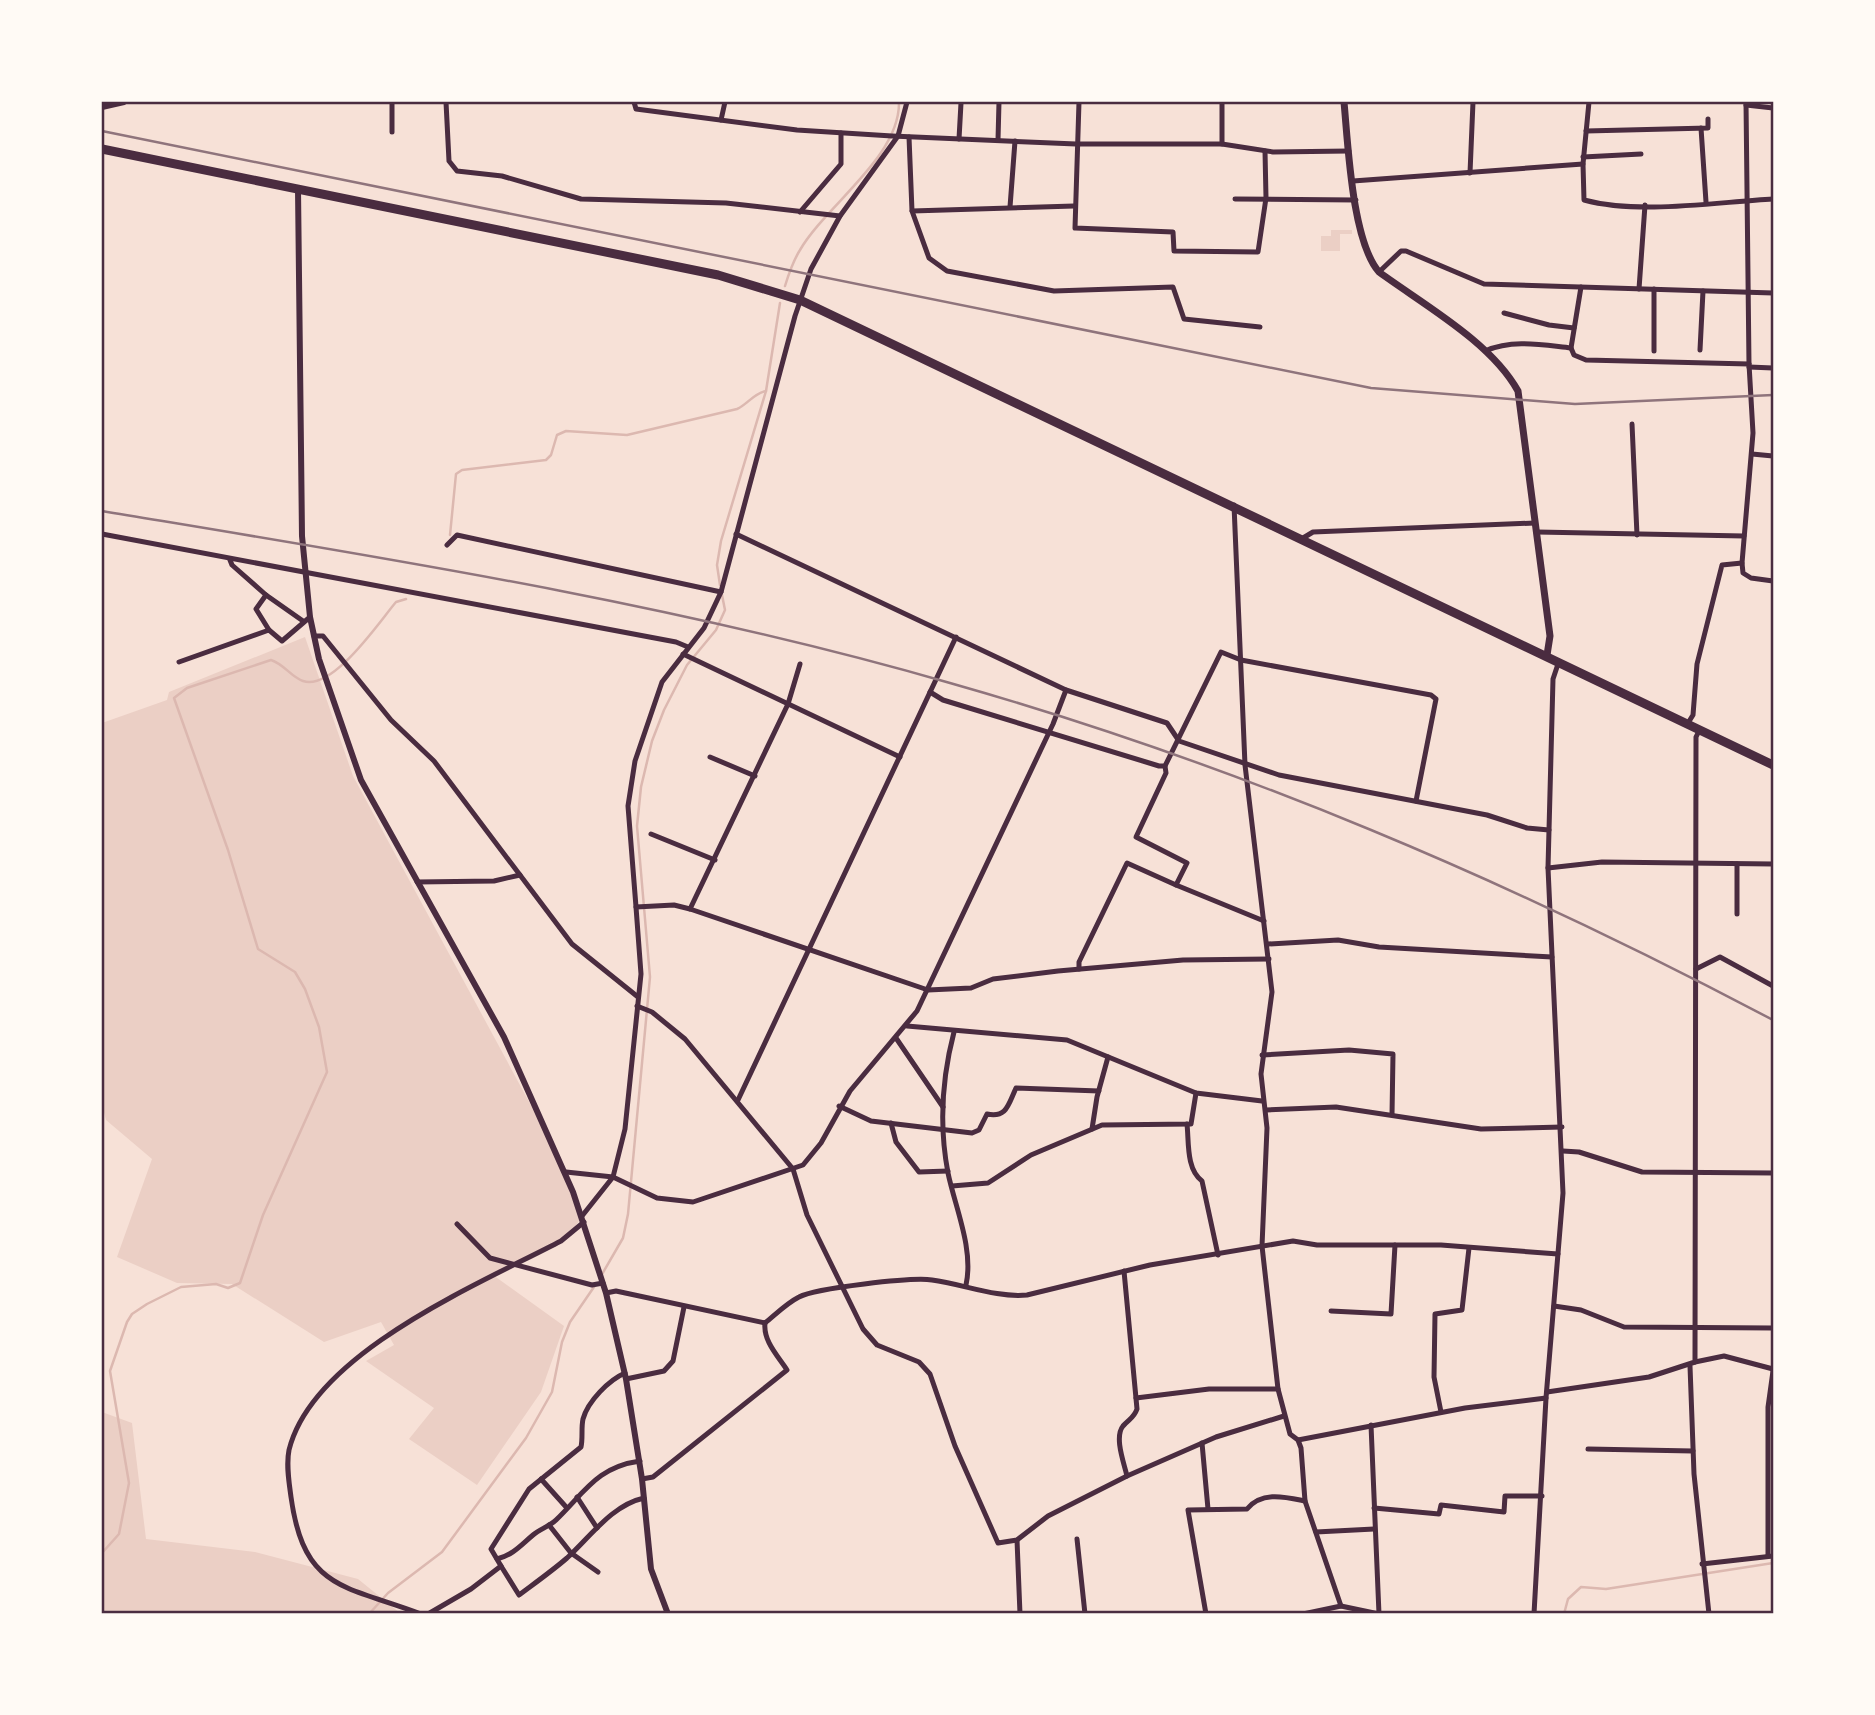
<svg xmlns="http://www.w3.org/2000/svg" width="1875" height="1715" font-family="Roboto,sans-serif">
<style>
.green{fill:#ebcfc5}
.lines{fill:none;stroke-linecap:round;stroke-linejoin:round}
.stream{stroke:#dcb8b0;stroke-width:2.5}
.minor{stroke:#4a2c40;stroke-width:5}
.tertiary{stroke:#4a2c40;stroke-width:6}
.secondary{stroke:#4a2c40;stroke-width:7}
.trunk{stroke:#4a2c40;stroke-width:9}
.rail{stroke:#8f747c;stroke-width:2.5}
.neatline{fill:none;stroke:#4a2c40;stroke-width:2.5}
</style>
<rect width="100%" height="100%" fill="#f7e1d7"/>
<g class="green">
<polygon points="1331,230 1352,230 1352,234 1340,234 1340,251 1321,251 1321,236 1331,236"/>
<polygon points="305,637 353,776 541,1124 581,1218 571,1233 493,1275 564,1326 541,1392 477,1485 409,1439 434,1408 366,1361 394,1345 381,1322 324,1342 232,1284 177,1283 117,1257 152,1159 106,1120 102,1105 102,723 167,700 169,692"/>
<polygon points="102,1412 132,1423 146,1539 255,1552 358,1579 400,1613 102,1614"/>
</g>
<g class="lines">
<g class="stream">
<path d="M785,286c4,-13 8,-25 15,-36 26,-45 100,-93 99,-148"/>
<path d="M450,535l6,-61 6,-4 84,-10 5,-5 6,-20 9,-4 61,4 110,-26c11,-5 17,-16 29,-18"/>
<polyline points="720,585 717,565 721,541 766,391 780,303"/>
<polyline points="601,1276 623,1238 628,1214 650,977 637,826 641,787 652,741 664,710 687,665 716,630 725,610 722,595"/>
<path d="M102,1553l17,-19 10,-51 -19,-112 17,-49 5,-8 15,-10 34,-17 35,-3 12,4 12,-5 23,-68 64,-143 -8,-45 -14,-38 -10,-17 -37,-23 -30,-99 -54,-152 13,-10 84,-28c13,4 20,17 32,21 30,10 76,-59 93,-79l10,-3"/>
<polyline points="369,1614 388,1593 442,1552 526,1438 552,1392 562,1342 570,1322 596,1284"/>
<polyline points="1322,1614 1354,1614"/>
<polyline points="1564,1614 1568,1599 1581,1587 1606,1589 1773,1563"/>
</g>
<g class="minor">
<polyline points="392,102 392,132"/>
<polyline points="446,102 449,161 457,171 502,176 581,199 726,203 840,216"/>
<polyline points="634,102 636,109 797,130 892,136 1076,144 1222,144 1273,152 1349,151"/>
<polyline points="907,102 898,136 840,216 811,269 795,316 721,592 704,628 662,682 635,761 628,806 636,907 674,905 690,909 928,990 971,988 993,979 1058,971 1183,960 1269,959"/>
<polyline points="1079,102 1075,228 1173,232 1174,251 1258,252 1266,198 1265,151"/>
<path d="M1589,102l-6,62 1,36c56,15 132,2 189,-1"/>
<polyline points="1746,102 1749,364 1753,433 1742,563 1743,573 1751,578 1773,581"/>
<polyline points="1746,105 1773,108"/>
<polyline points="721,120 725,102"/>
<polyline points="1701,128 1706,202"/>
<polyline points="1586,131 1708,128 1708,119"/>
<polyline points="909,137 912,211 929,258 947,271 1054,291 1173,287 1184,319 1260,327"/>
<polyline points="959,139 961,103"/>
<polyline points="998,140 999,102"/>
<polyline points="1222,144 1222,102"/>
<polyline points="1583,157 1641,154"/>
<polyline points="1470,173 1473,102"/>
<polyline points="1353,181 1583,164"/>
<polyline points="1235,199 1356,200"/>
<polyline points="1010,207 1015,141"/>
<polyline points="912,211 1074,206"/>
<polyline points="800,212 841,164 841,133"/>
<polyline points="1379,272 1401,251 1406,251 1484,284 1773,293"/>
<polyline points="1639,289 1645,205"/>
<polyline points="1504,313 1549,325 1574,328"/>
<polyline points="1571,348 1574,355 1586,360 1749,364"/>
<polyline points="1700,350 1703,291"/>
<path d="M1485,351c28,-12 57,-6 86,-3l10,-61"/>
<polyline points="1654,351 1654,289"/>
<polyline points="1749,367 1773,368"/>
<polyline points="1632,424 1637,535"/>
<polyline points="1752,454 1773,456"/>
<polyline points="1234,505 1245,765 1272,992 1261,1074 1267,1128 1262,1246 1278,1389 1290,1434 1298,1440 1301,1448 1305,1501 1341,1606"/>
<polyline points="1537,532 1744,536"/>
<polyline points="102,534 676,642 688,647"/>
<polyline points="736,534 1066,690 1167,723 1179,741 1279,775 1487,815 1527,828 1549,830"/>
<polyline points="1303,538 1313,532 1535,523"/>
<polyline points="447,545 457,535 721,592"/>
<polyline points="230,560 232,565 266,595 303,621"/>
<polyline points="266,595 256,609 269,630"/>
<polyline points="314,636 323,636 391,720 434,761 572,944 638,997"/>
<polyline points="683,654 900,757"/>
<polyline points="179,662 269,630 282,641 310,617"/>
<polyline points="930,692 943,700 1159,766 1165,766 1221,652 1241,660 1431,695 1436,699 1416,801"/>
<polyline points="1688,723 1693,715 1697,664 1722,565 1742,563"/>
<polyline points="710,757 755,776"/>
<polyline points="651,834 715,860"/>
<polyline points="1737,864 1737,914"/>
<polyline points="1548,868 1602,862 1773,864"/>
<polyline points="417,882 494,881 520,875"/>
<polyline points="1176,885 1264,921"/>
<polyline points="690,909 788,704 800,664"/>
<polyline points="1268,944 1338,940 1379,947 1552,957"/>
<polyline points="1079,969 1079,962 1127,863 1176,885 1187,863 1136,837 1166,773 1165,766"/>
<polyline points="1696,969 1720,957 1773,986"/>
<polyline points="637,1006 652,1012 685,1039 793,1169 807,1215 863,1329 877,1345 919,1362 930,1374 955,1446 998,1543 1017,1540 1048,1516 1127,1476 1216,1437 1284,1416"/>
<polyline points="907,1026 1067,1040 1196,1093 1262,1101"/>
<path d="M954,1032c-12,46 -15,94 -6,141 7,34 26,76 18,112"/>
<polyline points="896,1038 943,1107"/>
<polyline points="1262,1055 1349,1050 1393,1054 1392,1115"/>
<polyline points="738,1100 956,637"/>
<path d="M839,1106l32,15 101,12 7,-3 8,-16c20,4 21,-9 29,-26l83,3"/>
<polyline points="1266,1110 1336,1107 1481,1129 1562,1127"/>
<polyline points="891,1123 896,1142 919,1172 948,1171"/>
<path d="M1187,1124c2,18 -1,45 15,57l16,74"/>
<polyline points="1092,1129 1097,1097 1108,1057"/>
<polyline points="1563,1151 1579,1152 1642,1172 1773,1173"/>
<polyline points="566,1172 613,1177 657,1198 693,1202 803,1165 821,1143 850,1091 917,1011 1053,724 1066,690"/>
<polyline points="952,1186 988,1183 1031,1155 1102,1125 1191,1124 1196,1093"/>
<polyline points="582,1216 613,1177 625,1129 641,974 636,907"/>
<polyline points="457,1224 490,1258 592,1285 603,1283"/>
<path d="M1124,1271l13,138c-3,9 -8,10 -14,17 -9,11 1,37 4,50"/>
<path d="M606,1293l10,-2 149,32c11,-9 22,-20 34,-26 17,-9 113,-20 133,-17 31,4 64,18 95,15l123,-30 143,-24 24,4h124l117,9"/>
<polyline points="1554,1306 1581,1310 1624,1327 1773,1328"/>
<polyline points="1331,1311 1391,1314 1395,1245"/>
<polyline points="1695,1362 1724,1356 1773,1369"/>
<polyline points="1690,1366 1694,1474 1709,1614"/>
<polyline points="626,1379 664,1371 673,1361 684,1307"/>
<polyline points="1547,1392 1649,1377 1695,1362 1696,737 1700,729"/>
<polyline points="1136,1398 1209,1389 1278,1389"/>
<polyline points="1441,1412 1434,1377 1435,1314 1462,1310 1469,1248"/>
<polyline points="1371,1425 1379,1614"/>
<polyline points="1298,1440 1465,1408 1546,1398"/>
<polyline points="1202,1443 1208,1509"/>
<polyline points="1588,1449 1693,1451"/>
<polyline points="541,1479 567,1508"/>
<path d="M642,1479l11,-2 134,-107c-9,-14 -24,-29 -22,-47"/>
<polyline points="577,1497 597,1528"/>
<polyline points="1374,1508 1439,1514 1441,1505 1504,1512 1505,1496 1542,1496"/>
<polyline points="549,1525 571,1553 598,1572"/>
<polyline points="1316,1532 1374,1529"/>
<polyline points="1077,1539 1085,1614"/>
<polyline points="1017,1540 1020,1614"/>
<polyline points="1768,1556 1768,1407 1773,1371"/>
<path d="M497,1559c16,-4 24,-14 36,-24 7,-6 17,-9 23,-15 29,-28 41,-53 84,-59"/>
<polyline points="1702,1564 1773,1556"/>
<path d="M501,1566l-10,-17 38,-60 52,-42c2,-9 0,-19 2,-28 5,-18 26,-39 42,-46"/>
<path d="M421,1614c-76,-29 -117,-23 -130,-117 -2,-15 -5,-32 -2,-47 24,-97 190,-166 272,-209l23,-19"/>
<path d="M428,1614l43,-25 30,-23 18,29c16,-12 33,-24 48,-37 23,-21 45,-53 77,-60"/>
<polyline points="1093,1614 1108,1614"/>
<path d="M1206,1614l-18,-104 59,-1c15,-18 38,-12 58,-8"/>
<polyline points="1303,1614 1341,1606 1379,1614"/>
<polyline points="1534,1614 1546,1398 1563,1193 1548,868 1553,679 1559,661"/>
</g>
<g class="tertiary">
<polyline points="102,107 124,102"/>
<polyline points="298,189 302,536 310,617 319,659 361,780 504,1037 573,1192 606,1293 626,1379 642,1479 651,1569 668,1614"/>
</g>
<path class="secondary" d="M1344,102c4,42 8,139 35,170 45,33 112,70 139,119l32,245 -3,19"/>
<polyline class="trunk" points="102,149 718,275 800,300 1773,765"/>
<g class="rail">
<polyline points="102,131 1371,388 1575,404 1773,395"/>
<path d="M102,511c283,47 571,92 848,172 289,82 558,197 823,337"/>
</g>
</g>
<rect width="1875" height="1715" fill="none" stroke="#fffaf5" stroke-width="206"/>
<rect x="103" y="103" width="1669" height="1509" class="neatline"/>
</svg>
